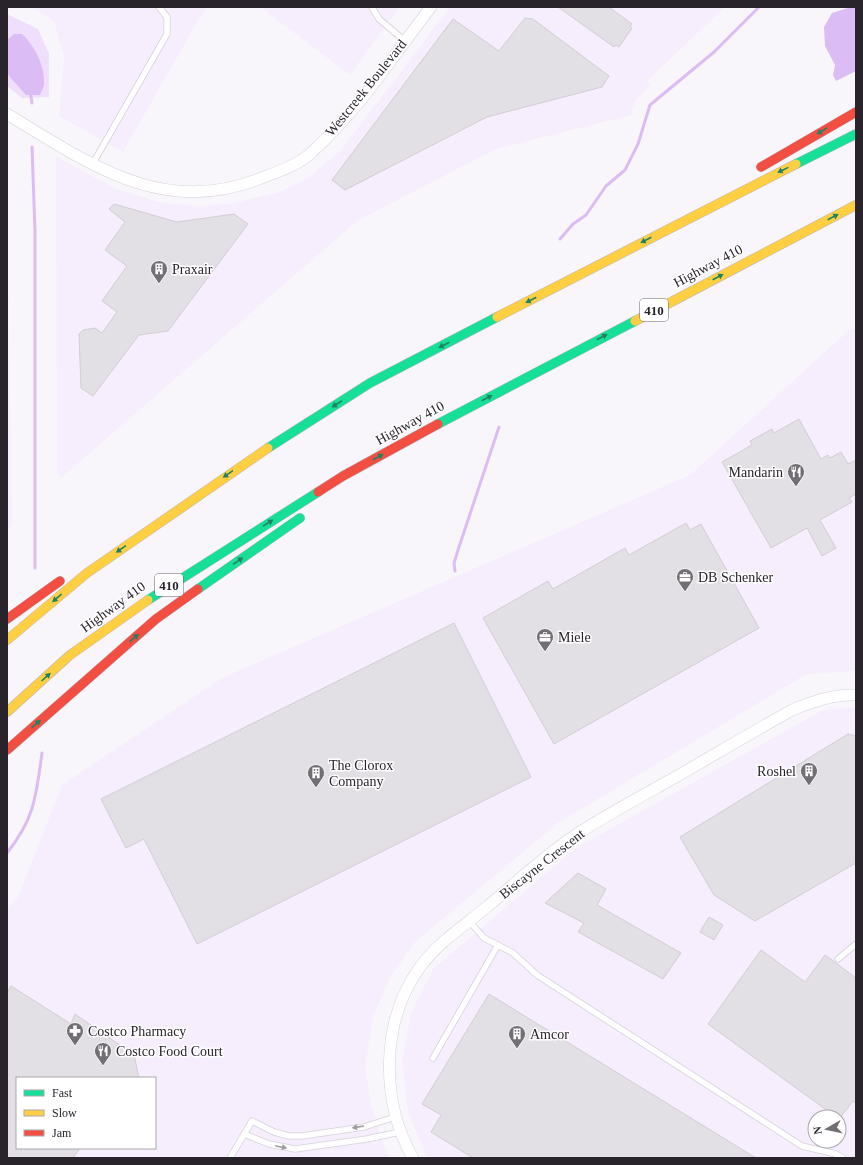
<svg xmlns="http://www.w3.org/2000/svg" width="863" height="1165" font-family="Georgia,serif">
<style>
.built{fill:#f6eefd;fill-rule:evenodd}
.green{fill:#efdefc}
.water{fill:#dcbcf4}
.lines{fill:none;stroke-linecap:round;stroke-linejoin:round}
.stream{stroke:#dcbcf4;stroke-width:3}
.building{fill:#e2dfe5;stroke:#d2ced4}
.lane-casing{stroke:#d5d2d8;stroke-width:7}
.street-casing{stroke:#d5d2d8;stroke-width:12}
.fast-casing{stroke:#bab4be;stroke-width:10}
.slow-casing{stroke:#bab4be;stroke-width:10}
.jam-casing{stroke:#bab4be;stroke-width:10}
.lane{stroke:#fefefe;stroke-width:5.5}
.street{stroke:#fefefe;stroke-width:11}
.fast{stroke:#16e098;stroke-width:9}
.slow{stroke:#ffcf43;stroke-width:9}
.jam{stroke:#f24e42;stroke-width:9}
.oneway{fill:#208262}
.oneway2{fill:#9e9ca0}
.labels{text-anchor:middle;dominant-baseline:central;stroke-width:3;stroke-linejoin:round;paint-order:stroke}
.shield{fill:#fff;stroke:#69666b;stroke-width:1}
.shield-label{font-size:13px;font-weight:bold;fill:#29242c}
.street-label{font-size:14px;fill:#29242c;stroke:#fff}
.poi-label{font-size:14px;fill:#29242c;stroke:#fff;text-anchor:start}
</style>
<rect width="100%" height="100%" fill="#f9f6fb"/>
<g class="built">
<polygon points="31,7 208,7 199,19 123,152 59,116 64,57 54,21"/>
<polygon points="260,7 400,7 350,75"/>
<polygon points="450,7 725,7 647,81 651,85 635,101 631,115 496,149 357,221 61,478 57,472 56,156 118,190 163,203 201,206 234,203 279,192 308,178 341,150"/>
<polygon points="7,200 12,525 7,530"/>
<path d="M856,328v343l-49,3 -249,149 -143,119 -25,36 -16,36 -9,51 6,41 18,52h-382v-250l11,-11 44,-112 160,-107 468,-203 159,-145zM17,1078h138v70h-138z"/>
<path d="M856,707v451h-429l-19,-46 -6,-50 9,-49 22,-44 143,-121 247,-138zM815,1117h24v24h-24z"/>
</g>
<polygon class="green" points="7,14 38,29 49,54 49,97 22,98 7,86"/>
<g class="water">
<polygon points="851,7 856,7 856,71 836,81 833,75 835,65 825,46 824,27 832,13"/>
<path d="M14,34h8c12,11 23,32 22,49 0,4 -3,9 -4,12h-14l-17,-19 -2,-6v-30z"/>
</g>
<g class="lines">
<g class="stream">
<polyline points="30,91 32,103"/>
<polyline points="32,147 35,231 35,568"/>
<polyline points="560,239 573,224 586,215 606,186 625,170 638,144 650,105 714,52 759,7"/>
<polyline points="455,571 454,563 459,547 499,427"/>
<path d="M7,853c28,-35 29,-57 35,-100"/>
</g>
</g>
<g class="building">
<polygon points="558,7 609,7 632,24 630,26 632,28 619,47 616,45 614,47"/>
<polygon points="525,18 533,19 609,76 602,87 487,117 345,190 332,180 453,19 499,51"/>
<polygon points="114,204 177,222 234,214 248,224 168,331 139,335 93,396 81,388 79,334 83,330 95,328 102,333 117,312 102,301 127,266 105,250 125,222 109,209"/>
<polygon points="799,419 821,459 828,455 830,458 841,452 848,464 856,460 856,494 849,498 852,502 820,520 836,548 822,556 807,528 771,548 722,462 752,445 750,441 772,429 774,433"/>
<polygon points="686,523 690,530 701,524 759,628 554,744 483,618 548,581 553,589 625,548 629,555"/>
<polygon points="454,623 531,777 197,944 144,839 126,848 101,799"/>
<polygon points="848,734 856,736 856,863 755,921 714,895 680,837"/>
<polygon points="578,873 606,889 597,905 681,953 663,979 578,932 584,923 545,903"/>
<polygon points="709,917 723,925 714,940 700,932"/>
<polygon points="761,950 805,982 825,955 856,978 856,1103 853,1101 839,1119 839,1117 836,1117 708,1024"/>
<polygon points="11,986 71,1024 75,1014 134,1055 139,1078 17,1078 17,1148 80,1148 73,1158 7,1158 7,993"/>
<polygon points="489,994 756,1158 473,1158 431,1132 441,1115 422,1104"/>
</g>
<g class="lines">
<defs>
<g id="lane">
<polyline points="372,7 379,19 405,41"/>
<polyline points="92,165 167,34 167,17 159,7"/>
<polyline points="469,921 484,938 513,953 537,975 802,1146 836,1154 843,1158"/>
<polyline points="838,959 856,944"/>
<polyline points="433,1058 498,945"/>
<polyline points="244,1134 269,1144 295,1149 367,1139 400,1132"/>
<polyline points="230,1158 252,1121 274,1132 289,1136 302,1136 364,1127 395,1117"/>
</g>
<g id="street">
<path d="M7,114c83,50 157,105 257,63 16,-6 36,-13 48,-25 45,-40 82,-97 119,-145"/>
<path d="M413,1158c-33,-58 -32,-137 7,-191 19,-26 46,-42 69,-62 28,-23 55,-49 85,-69 32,-21 66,-39 100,-58 40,-23 80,-47 120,-69 21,-8 40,-15 62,-14"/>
</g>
<g id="fast">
<polyline points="796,164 856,134"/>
<polyline points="438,424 635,321"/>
<polyline points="268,448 370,383 497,317"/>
<polyline points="198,589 300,518"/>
<polyline points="148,600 318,492"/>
</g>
<g id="slow">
<polyline points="497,317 796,164"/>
<polyline points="635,321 856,205"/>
<polyline points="7,640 87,573 268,448"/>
<polyline points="7,712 70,655 148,600"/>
</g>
<g id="jam">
<polyline points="761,167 856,112"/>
<polyline points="318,492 343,476 438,424"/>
<polyline points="7,619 60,581"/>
<polyline points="7,750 156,619 198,589"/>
</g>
</defs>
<use href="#lane" class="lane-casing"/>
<use href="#street" class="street-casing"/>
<use href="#fast" class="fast-casing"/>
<use href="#slow" class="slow-casing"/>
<use href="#jam" class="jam-casing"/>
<use href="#lane" class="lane"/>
<use href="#street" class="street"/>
<use href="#fast" class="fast"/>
<use href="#slow" class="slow"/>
<use href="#jam" class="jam"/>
</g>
<defs><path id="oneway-solid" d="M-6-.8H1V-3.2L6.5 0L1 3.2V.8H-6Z"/></defs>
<g class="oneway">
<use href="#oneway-solid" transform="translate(822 131) rotate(149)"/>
<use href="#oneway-solid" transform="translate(783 170) rotate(154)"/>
<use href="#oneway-solid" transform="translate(833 217) rotate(-27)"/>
<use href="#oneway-solid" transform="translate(646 240) rotate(152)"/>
<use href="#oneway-solid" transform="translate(718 277) rotate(-28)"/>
<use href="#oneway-solid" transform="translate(531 300) rotate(152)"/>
<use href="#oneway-solid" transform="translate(602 337) rotate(-28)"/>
<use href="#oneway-solid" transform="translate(444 345) rotate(153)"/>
<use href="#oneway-solid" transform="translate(487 398) rotate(-28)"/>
<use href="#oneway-solid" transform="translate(337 404) rotate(148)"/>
<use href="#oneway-solid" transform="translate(378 457) rotate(-29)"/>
<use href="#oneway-solid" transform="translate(228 474) rotate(145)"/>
<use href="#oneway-solid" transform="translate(268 523) rotate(-32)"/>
<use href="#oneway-solid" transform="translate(121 549) rotate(145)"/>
<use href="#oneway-solid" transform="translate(238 561) rotate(-35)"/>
<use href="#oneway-solid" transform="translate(57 598) rotate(140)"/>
<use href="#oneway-solid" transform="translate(134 638) rotate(-41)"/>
<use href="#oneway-solid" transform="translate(46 677) rotate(-42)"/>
<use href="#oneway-solid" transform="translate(36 724) rotate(-41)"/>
</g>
<g class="oneway2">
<use href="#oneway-solid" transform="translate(358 1127) rotate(171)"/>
<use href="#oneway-solid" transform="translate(281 1147) rotate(12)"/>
</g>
<defs>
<symbol id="building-pin" viewBox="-11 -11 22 30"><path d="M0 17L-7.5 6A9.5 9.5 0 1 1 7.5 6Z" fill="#726e74" stroke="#fff"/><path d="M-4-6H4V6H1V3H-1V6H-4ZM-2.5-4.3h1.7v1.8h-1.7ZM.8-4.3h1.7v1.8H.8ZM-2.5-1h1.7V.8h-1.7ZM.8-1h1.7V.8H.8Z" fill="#fff"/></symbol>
<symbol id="restaurant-pin" viewBox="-11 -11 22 30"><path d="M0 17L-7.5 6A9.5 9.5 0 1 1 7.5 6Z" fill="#726e74" stroke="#fff"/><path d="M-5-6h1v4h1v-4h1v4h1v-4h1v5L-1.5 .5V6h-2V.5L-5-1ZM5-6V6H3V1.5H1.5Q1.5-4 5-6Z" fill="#fff"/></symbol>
<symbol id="office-pin" viewBox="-11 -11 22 30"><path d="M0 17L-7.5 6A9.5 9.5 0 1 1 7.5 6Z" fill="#726e74" stroke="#fff"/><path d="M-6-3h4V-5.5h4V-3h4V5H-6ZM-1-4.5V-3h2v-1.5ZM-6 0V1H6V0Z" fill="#fff"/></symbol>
<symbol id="pharmacy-pin" viewBox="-11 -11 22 30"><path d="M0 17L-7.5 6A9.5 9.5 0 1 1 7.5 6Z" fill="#726e74" stroke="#fff"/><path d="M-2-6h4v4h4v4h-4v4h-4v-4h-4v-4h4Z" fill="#fff"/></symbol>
</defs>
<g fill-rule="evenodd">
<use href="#building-pin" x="149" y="259" width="20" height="27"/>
<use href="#restaurant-pin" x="786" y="462" width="20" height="27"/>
<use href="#office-pin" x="675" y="567" width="20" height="27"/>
<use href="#office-pin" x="535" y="627" width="20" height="27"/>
<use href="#building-pin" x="799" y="761" width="20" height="27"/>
<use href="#building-pin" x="306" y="763" width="20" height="27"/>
<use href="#pharmacy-pin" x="65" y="1021" width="20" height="27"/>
<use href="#building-pin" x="507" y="1024" width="20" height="27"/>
<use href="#restaurant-pin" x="93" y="1041" width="20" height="27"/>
</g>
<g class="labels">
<g class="shield">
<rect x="640" y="299" width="28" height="22" rx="3"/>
<rect x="155" y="574" width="28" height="22" rx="3"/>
</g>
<g class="shield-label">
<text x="654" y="310">410</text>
<text x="169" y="585">410</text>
</g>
<g class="street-label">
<text transform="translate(366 88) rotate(-51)">Westcreek Boulevard</text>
<text transform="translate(708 266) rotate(-28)">Highway 410</text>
<text transform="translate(410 423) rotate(-29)">Highway 410</text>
<text transform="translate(113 607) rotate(-36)">Highway 410</text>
<text transform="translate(542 864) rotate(-38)">Biscayne Crescent</text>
</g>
<g class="poi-label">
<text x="172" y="269">Praxair</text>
<text x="783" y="472" text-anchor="end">Mandarin</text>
<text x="698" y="577">DB Schenker</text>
<text x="558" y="637">Miele</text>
<text x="329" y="765">The Clorox<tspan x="329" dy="16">Company</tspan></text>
<text x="796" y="771" text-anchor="end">Roshel</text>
<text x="88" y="1031">Costco Pharmacy</text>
<text x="530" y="1034">Amcor</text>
<text x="116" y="1051">Costco Food Court</text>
</g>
</g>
<rect width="863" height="1165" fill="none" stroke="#29242c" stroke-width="16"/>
<rect x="16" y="1077" width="140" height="72" fill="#ffffff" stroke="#a9a7ab"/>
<rect x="24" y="1090" width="20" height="6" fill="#16e098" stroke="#a9a7ab"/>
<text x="52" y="1097" font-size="12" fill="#29242c">Fast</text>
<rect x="24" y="1110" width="20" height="6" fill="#ffcf43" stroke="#a9a7ab"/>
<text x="52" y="1117" font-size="12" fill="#29242c">Slow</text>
<rect x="24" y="1130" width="20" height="6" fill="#f24e42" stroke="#a9a7ab"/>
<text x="52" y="1137" font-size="12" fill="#29242c">Jam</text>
<g transform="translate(827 1129) rotate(261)"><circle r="19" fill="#ffffff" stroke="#a9a7ab"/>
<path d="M0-3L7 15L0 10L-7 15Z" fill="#726e74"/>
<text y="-6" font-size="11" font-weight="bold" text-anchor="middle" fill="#29242c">N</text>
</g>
</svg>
